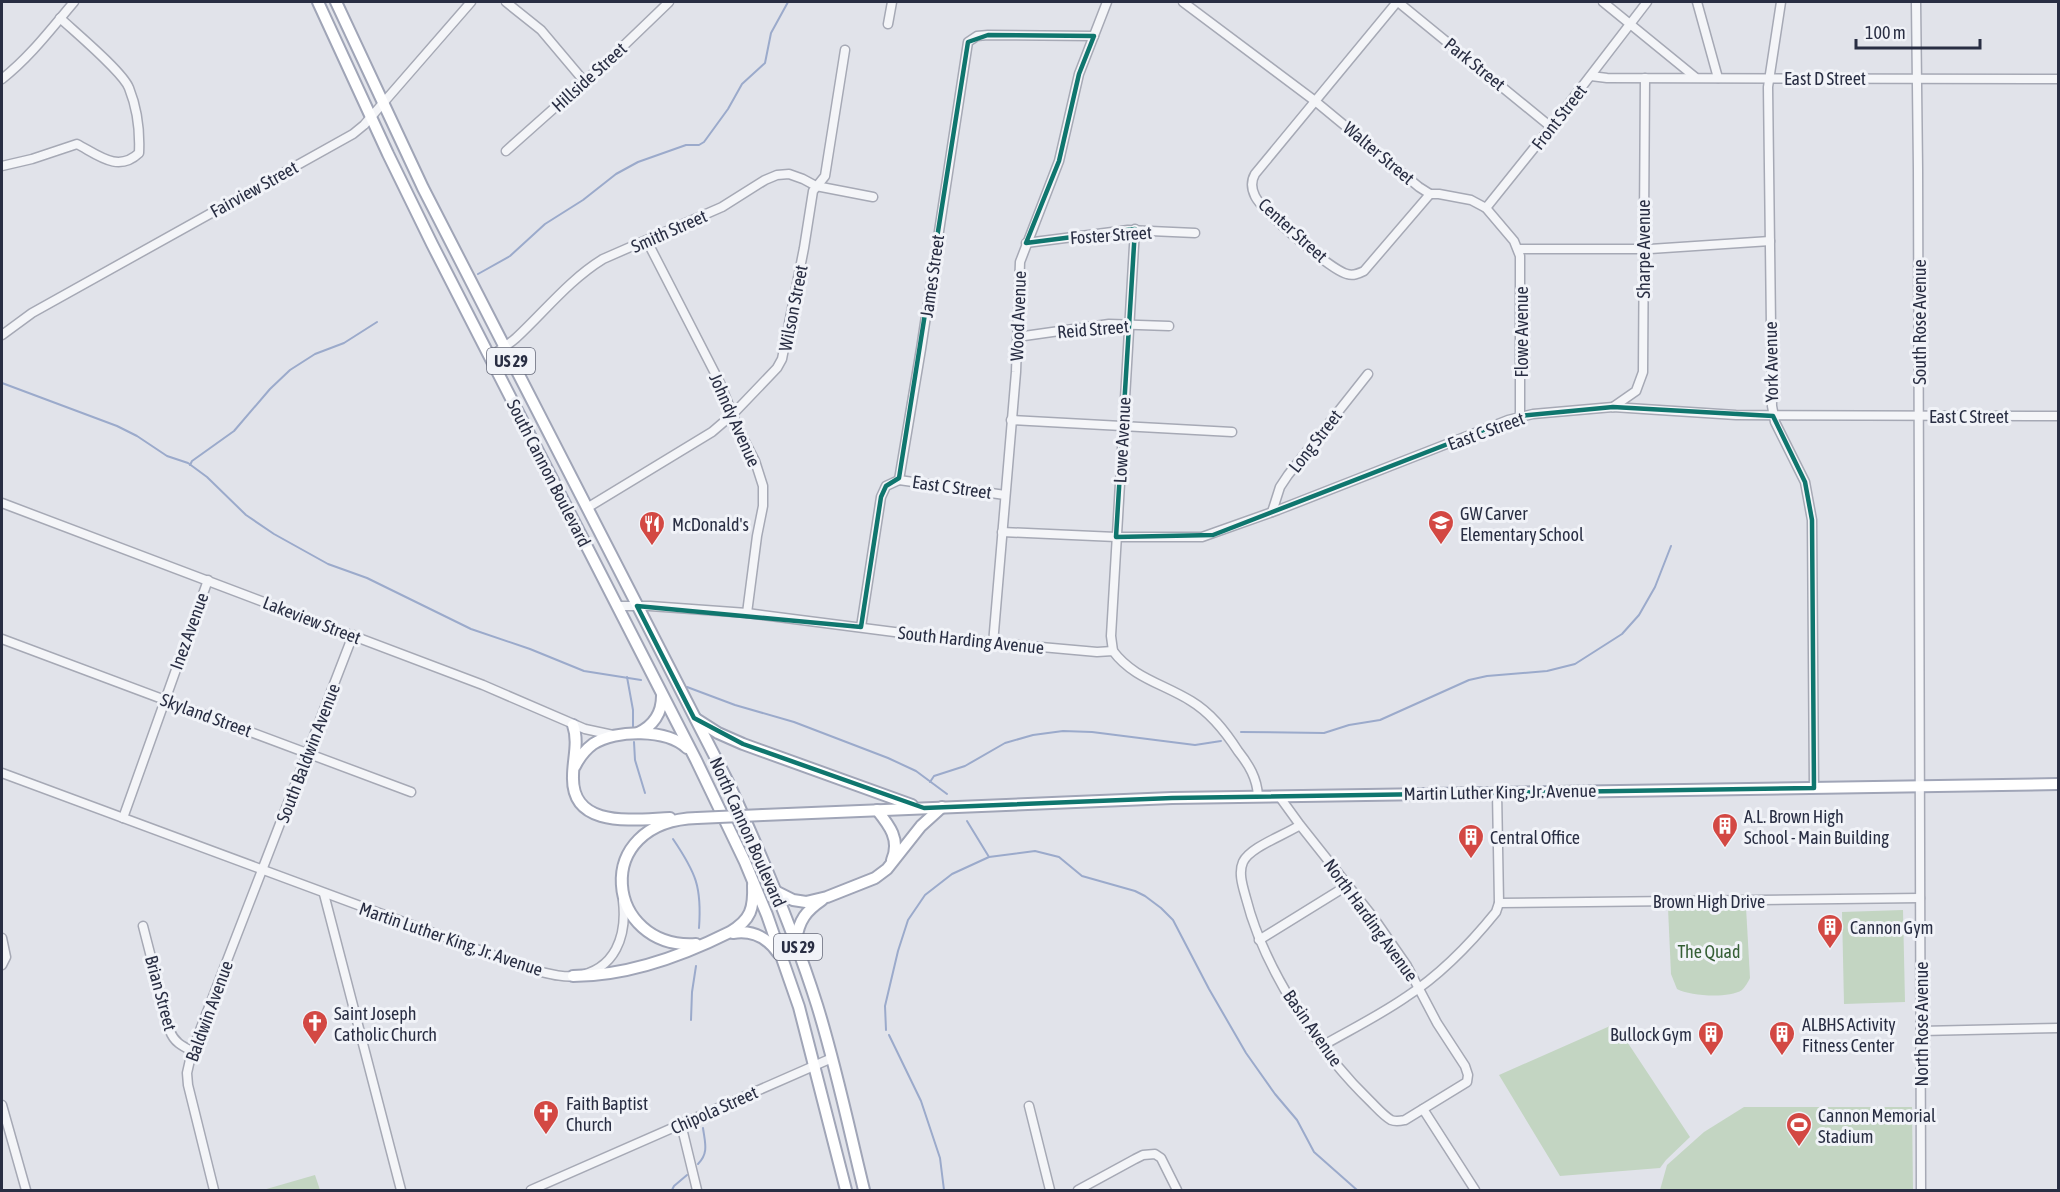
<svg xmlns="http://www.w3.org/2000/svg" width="2060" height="1192" font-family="'Asap Condensed',sans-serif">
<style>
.green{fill:#c3d5c2}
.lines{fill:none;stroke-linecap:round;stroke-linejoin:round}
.stream{stroke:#9baacb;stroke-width:2}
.minor-casing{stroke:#a6a9b5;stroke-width:11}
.major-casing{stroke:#a0a5b7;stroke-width:14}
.minor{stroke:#f4f5f8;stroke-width:8}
.major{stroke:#fff;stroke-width:10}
.major-bridge-casing{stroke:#a0a5b7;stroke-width:14;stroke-linecap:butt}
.major-bridge{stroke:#fff;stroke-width:10}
.marked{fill:none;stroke:#0f766e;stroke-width:4.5;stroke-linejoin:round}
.labels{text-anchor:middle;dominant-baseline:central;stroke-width:6;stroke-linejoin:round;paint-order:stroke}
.shield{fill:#f1f3f8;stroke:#656979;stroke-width:1.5}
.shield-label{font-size:16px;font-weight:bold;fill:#292e43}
.street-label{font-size:18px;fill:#292e43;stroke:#f1f3f8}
.poi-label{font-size:18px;fill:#292e43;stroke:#f1f3f8;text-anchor:start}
.park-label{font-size:18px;fill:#365f36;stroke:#f1f3f8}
</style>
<rect width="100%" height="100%" fill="#e1e3ea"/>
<g class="green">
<path d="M1746,907l4,71c-2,4 -5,9 -8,12 -14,9 -52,6 -65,-1l-6,-15 -3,-66z"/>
<polygon points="1903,910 1905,1002 1844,1004 1842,912"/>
<polygon points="1610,1026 1618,1028 1690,1137 1666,1160 1660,1168 1560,1176 1499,1075"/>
<polygon points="1744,1107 1912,1107 1913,1190 1660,1190 1667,1165 1704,1132"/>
<polygon points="315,1175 320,1190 263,1190"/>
</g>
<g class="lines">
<g class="stream">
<polyline points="478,274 510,256 545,224 583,200 616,174 638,162 686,145 699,145 704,142 728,109 742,84 765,63 771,33 788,2"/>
<polyline points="2,383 117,426 137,436 167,456 188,463 207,477 246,515 274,534 328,564 367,578 471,629 530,649 584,671 641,680"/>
<polyline points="190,465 192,461 234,431 270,389 290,370 315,354 344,343 377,322"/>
<polyline points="627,677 633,710 633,727"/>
<polyline points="687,687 735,705 794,722 888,758 916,771 947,794"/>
<polyline points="1241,732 1324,733 1349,725 1380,720 1469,680 1487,676 1547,671 1575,664 1622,634 1639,615 1655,587 1671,546"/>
<polyline points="634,742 635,760 645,793"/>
<polyline points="930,782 934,776 965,766 1005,743 1033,735 1063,731 1092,732 1195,745 1221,741"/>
<polyline points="967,821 989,857"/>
<path d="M673,839c23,34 29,48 26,89"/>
<polyline points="691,1020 692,992 696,966"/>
<polyline points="886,1030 885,1006 898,951 908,920 925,895 952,874 989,857 1035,851 1059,857 1082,876 1135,891 1145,896 1161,908 1173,920 1209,989 1246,1053 1275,1094 1297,1120 1314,1152 1357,1190"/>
<polyline points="889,1035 921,1101 940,1158 944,1190"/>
<path d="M698,1164c11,-11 7,-21 5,-36"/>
<polyline points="672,1190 674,1186 687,1175"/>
</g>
<defs>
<g id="minor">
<polyline points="506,2 541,30 584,81"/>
<polyline points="1183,2 1315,101 1419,187 1430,194 1439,194 1471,200 1486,208 1514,241 1520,256 1520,416"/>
<path d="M1397,2l-142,172c-4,7 -4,14 0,22 7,15 76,74 92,78 6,2 11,0 17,-3l66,-77"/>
<polyline points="1398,2 1551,127"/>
<polyline points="1603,2 1695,77"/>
<polyline points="1697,2 1718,78"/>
<polyline points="1781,2 1768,87 1772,406 1775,422 1805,482 1812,520 1814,788"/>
<polyline points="1916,2 1918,169 1921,1190"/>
<polyline points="888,24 892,2"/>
<polyline points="1591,76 1607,78 2058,79"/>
<path d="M2,79c28,-22 49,-50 72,-77"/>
<polyline points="506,151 615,54 669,2"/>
<path d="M2,166l30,-7 45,-15c21,11 41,29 62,9 1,-21 -2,-45 -10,-65 -6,-16 -54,-56 -69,-70"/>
<polyline points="1486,208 1551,127 1647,2"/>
<polyline points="647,241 720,383 738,428 755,461 763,486 763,506 757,536 747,613"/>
<polyline points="1026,243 1128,230 1195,233"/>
<polyline points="1518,249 1650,249 1770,241"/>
<polyline points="2,335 32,313 353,134 364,125 471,2"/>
<polyline points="1017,337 1109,324 1169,326"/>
<path d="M490,357c8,-6 18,-12 26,-19 29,-27 53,-58 87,-79l119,-52 43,-27 12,-5 12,-1 14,5 13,7 57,11"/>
<polyline points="1613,407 1636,391 1643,372 1645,78"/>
<polyline points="1011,420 1232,432"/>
<polyline points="899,480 921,349 968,42 977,36 988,35 1094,36"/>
<polyline points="899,480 1005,495"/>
<polyline points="2,503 483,685 585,729 613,735"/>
<polyline points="587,508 712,432 733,414 777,368 782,359 804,248 813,191 825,176 845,50"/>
<polyline points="1272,512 1280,487 1288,475 1368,374"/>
<polyline points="1002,532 1116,537 1202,537 1278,510 1508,420 1533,414 1613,407 1736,415 2058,416"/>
<path d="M617,606h33l97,7 194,25 156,14 16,-1c20,27 51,33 78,50 20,12 34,30 47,50 11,14 19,27 20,45"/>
<polyline points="861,627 881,497 886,486 899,480"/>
<polyline points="2,639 411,792"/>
<polyline points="993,644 1016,372 1020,262 1059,161 1079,74 1107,2"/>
<polyline points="1113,651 1111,636 1135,229"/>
<path d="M2,773l531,197c14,3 29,8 43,6 40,-6 51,-41 47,-75"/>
<path d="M1279,796l21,29 73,92 34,49 30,57 28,43 3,9 -1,7 -62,38c-5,1 -9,2 -14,0 -7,-4 -14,-12 -20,-18 -53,-51 -107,-133 -125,-204 -3,-11 -8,-25 -3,-36 7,-15 42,-27 57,-37"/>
<polyline points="123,818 208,580"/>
<polyline points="324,894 401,1190"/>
<polyline points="1499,903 1920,898"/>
<path d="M143,926l27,105c4,11 12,15 22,20"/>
<polyline points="1259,940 1348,885"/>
<polyline points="2,965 6,957 2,938"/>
<polyline points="1921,1031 2058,1028"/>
<path d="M1322,1046c28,-16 58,-31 84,-49 34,-22 65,-54 90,-85l3,-9 -2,-111"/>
<polyline points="2,1105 26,1190"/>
<polyline points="1029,1106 1050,1190"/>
<polyline points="1423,1109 1475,1190"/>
<polyline points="681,1124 697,1190"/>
<polyline points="214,1190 188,1085 187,1073 192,1051 353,635"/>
<polyline points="531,1190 832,1058"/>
<polyline points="1078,1190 1135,1159 1143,1155 1155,1154 1161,1158 1177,1190"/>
</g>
<g id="major">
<polyline points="318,2 388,154 432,244 696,760 745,862 767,915 799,1007 846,1190"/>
<path d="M336,2l87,186 306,596c33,72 64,145 88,221 19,61 32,124 47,185"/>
<polyline points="696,719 718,733 743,744 912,805"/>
<path d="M573,725c6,17 0,34 0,51 -2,54 63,43 97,42"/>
<path d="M638,733c15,-7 24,-20 24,-37"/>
<path d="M575,766c4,-8 10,-16 18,-22 23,-15 74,-15 94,4"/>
<path d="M877,810c12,15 24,30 15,50"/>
<polyline points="763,815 1172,798 2058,784"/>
<polyline points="777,892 793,900 806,902 827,897 875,878 887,869 921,826 942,807"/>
<path d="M733,933c19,-3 34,4 45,20"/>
<path d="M796,940c3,-20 10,-29 26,-40"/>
<path d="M696,944c-91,6 -107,-123 1,-126"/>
<path d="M573,976c54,0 109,-20 157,-44 21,-12 24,-24 23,-47"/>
</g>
</defs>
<use href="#minor" class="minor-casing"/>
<use href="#major" class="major-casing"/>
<use href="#minor" class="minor"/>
<use href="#major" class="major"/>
<defs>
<polyline id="major-bridge" points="697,818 763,815"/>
</defs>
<use href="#major-bridge" class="major-bridge-casing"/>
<use href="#major-bridge" class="major-bridge"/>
</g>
<path class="marked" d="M988,35l106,1 -15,38 -20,87 -33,82 109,-14 -19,308 97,-2 307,-119 93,-9 160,9 32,66 7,38 2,268 -642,10 -248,10 -181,-64 -49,-26 -57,-112 224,21 20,-130 5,-11 13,-8 69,-436z"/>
<defs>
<symbol id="school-pin" viewBox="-11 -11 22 30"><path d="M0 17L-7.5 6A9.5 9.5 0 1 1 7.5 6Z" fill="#d34843" stroke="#f1f3f8"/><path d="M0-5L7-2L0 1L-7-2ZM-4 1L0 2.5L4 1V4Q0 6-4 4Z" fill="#fff"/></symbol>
<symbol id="restaurant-pin" viewBox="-11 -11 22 30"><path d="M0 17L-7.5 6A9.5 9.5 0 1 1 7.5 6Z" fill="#d34843" stroke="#f1f3f8"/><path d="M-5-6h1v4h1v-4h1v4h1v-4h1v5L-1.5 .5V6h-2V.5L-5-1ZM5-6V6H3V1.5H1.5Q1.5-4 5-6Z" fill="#fff"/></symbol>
<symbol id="building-pin" viewBox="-11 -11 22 30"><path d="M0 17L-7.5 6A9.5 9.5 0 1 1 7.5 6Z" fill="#d34843" stroke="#f1f3f8"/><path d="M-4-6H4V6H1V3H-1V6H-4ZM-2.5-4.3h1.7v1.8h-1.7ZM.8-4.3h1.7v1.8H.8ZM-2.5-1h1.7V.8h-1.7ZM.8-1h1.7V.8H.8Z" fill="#fff"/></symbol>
<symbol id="church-pin" viewBox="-11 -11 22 30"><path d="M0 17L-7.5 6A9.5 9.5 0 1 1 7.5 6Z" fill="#d34843" stroke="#f1f3f8"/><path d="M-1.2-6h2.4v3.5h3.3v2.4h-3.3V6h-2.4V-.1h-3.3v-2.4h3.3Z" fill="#fff"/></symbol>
<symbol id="stadium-pin" viewBox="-11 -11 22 30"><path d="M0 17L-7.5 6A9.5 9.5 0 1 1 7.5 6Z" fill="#d34843" stroke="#f1f3f8"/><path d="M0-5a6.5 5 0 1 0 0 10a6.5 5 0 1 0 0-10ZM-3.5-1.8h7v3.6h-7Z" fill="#fff"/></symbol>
</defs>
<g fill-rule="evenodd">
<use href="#school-pin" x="1426" y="508" width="30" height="40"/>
<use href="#restaurant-pin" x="637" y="509" width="30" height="40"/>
<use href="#building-pin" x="1710" y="811" width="30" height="40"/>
<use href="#building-pin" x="1456" y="822" width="30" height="40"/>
<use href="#building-pin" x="1815" y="912" width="30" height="40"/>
<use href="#church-pin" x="300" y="1008" width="30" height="40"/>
<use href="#building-pin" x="1696" y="1019" width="30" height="40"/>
<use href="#building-pin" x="1767" y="1019" width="30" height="40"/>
<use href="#church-pin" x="531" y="1098" width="30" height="40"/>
<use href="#stadium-pin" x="1784" y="1110" width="30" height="40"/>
</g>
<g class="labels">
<g class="shield">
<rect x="487" y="348" width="48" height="26" rx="4.5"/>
<rect x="774" y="934" width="48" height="26" rx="4.5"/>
</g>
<g class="shield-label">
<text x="511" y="361">US 29</text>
<text x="798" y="947">US 29</text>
</g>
<g class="street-label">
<text transform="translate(1475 64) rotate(39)">Park Street</text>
<text transform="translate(589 77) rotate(-42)">Hillside Street</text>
<text x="1825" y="78">East D Street</text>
<text transform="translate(1559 117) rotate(-52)">Front Street</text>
<text transform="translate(1379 153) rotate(40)">Walter Street</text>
<text transform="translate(254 189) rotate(-29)">Fairview Street</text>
<text transform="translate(1293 230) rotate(42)">Center Street</text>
<text transform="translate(669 231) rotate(-24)">Smith Street</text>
<text transform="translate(1111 235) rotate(-4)">Foster Street</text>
<text transform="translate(1643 249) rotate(-90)">Sharpe Avenue</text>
<text transform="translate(932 276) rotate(-82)">James Street</text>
<text transform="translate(793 308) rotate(-79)">Wilson Street</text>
<text transform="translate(1018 316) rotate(-88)">Wood Avenue</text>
<text transform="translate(1919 322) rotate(-90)">South Rose Avenue</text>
<text transform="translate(1093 329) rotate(-5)">Reid Street</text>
<text transform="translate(1521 332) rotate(-90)">Flowe Avenue</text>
<text transform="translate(1771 362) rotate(-91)">York Avenue</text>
<text x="1969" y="416">East C Street</text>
<text transform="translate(735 420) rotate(66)">Johndy Avenue</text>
<text transform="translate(1486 431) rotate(-20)">East C Street</text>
<text transform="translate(1122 440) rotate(-87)">Lowe Avenue</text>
<text transform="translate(1315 441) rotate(-52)">Long Street</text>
<text transform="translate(549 473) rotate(63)">South Cannon Boulevard</text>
<text transform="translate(952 487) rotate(8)">East C Street</text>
<text transform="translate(312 620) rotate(21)">Lakeview Street</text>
<text transform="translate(189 631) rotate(-70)">Inez Avenue</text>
<text transform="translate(971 640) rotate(6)">South Harding Avenue</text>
<text transform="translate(206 715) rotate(20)">Skyland Street</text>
<text transform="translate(308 753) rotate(-69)">South Baldwin Avenue</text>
<text transform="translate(1500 792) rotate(-1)">Martin Luther King, Jr. Avenue</text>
<text transform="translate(748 832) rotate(66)">North Cannon Boulevard</text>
<text x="1709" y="901">Brown High Drive</text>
<text transform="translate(1371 920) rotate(54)">North Harding Avenue</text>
<text transform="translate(451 939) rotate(19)">Martin Luther King, Jr. Avenue</text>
<text transform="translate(161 993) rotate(75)">Brian Street</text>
<text transform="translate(209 1011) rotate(-70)">Baldwin Avenue</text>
<text transform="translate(1921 1024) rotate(-90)">North Rose Avenue</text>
<text transform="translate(1313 1028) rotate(55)">Basin Avenue</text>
<text transform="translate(714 1110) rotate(-24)">Chipola Street</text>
</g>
<g class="poi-label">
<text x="1460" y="513">GW Carver<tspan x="1460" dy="21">Elementary School</tspan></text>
<text x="672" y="524">McDonald's</text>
<text x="1744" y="816">A.L. Brown High<tspan x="1744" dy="21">School - Main Building</tspan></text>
<text x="1490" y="837">Central Office</text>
<text x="1850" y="927">Cannon Gym</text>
<text x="334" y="1013">Saint Joseph<tspan x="334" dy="21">Catholic Church</tspan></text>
<text x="1802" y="1024">ALBHS Activity<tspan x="1802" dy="21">Fitness Center</tspan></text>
<text x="1692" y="1034" text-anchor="end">Bullock Gym</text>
<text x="566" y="1103">Faith Baptist<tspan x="566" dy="21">Church</tspan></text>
<text x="1818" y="1115">Cannon Memorial<tspan x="1818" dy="21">Stadium</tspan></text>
</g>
<g class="park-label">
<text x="1709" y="951">The Quad</text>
</g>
</g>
<rect width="2060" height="1192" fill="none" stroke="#292e43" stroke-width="6"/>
<path d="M1856 39v9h124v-9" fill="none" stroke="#292e43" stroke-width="3"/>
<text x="1865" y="39" font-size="18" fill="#292e43" stroke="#f1f3f8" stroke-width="4.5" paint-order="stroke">100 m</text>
</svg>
